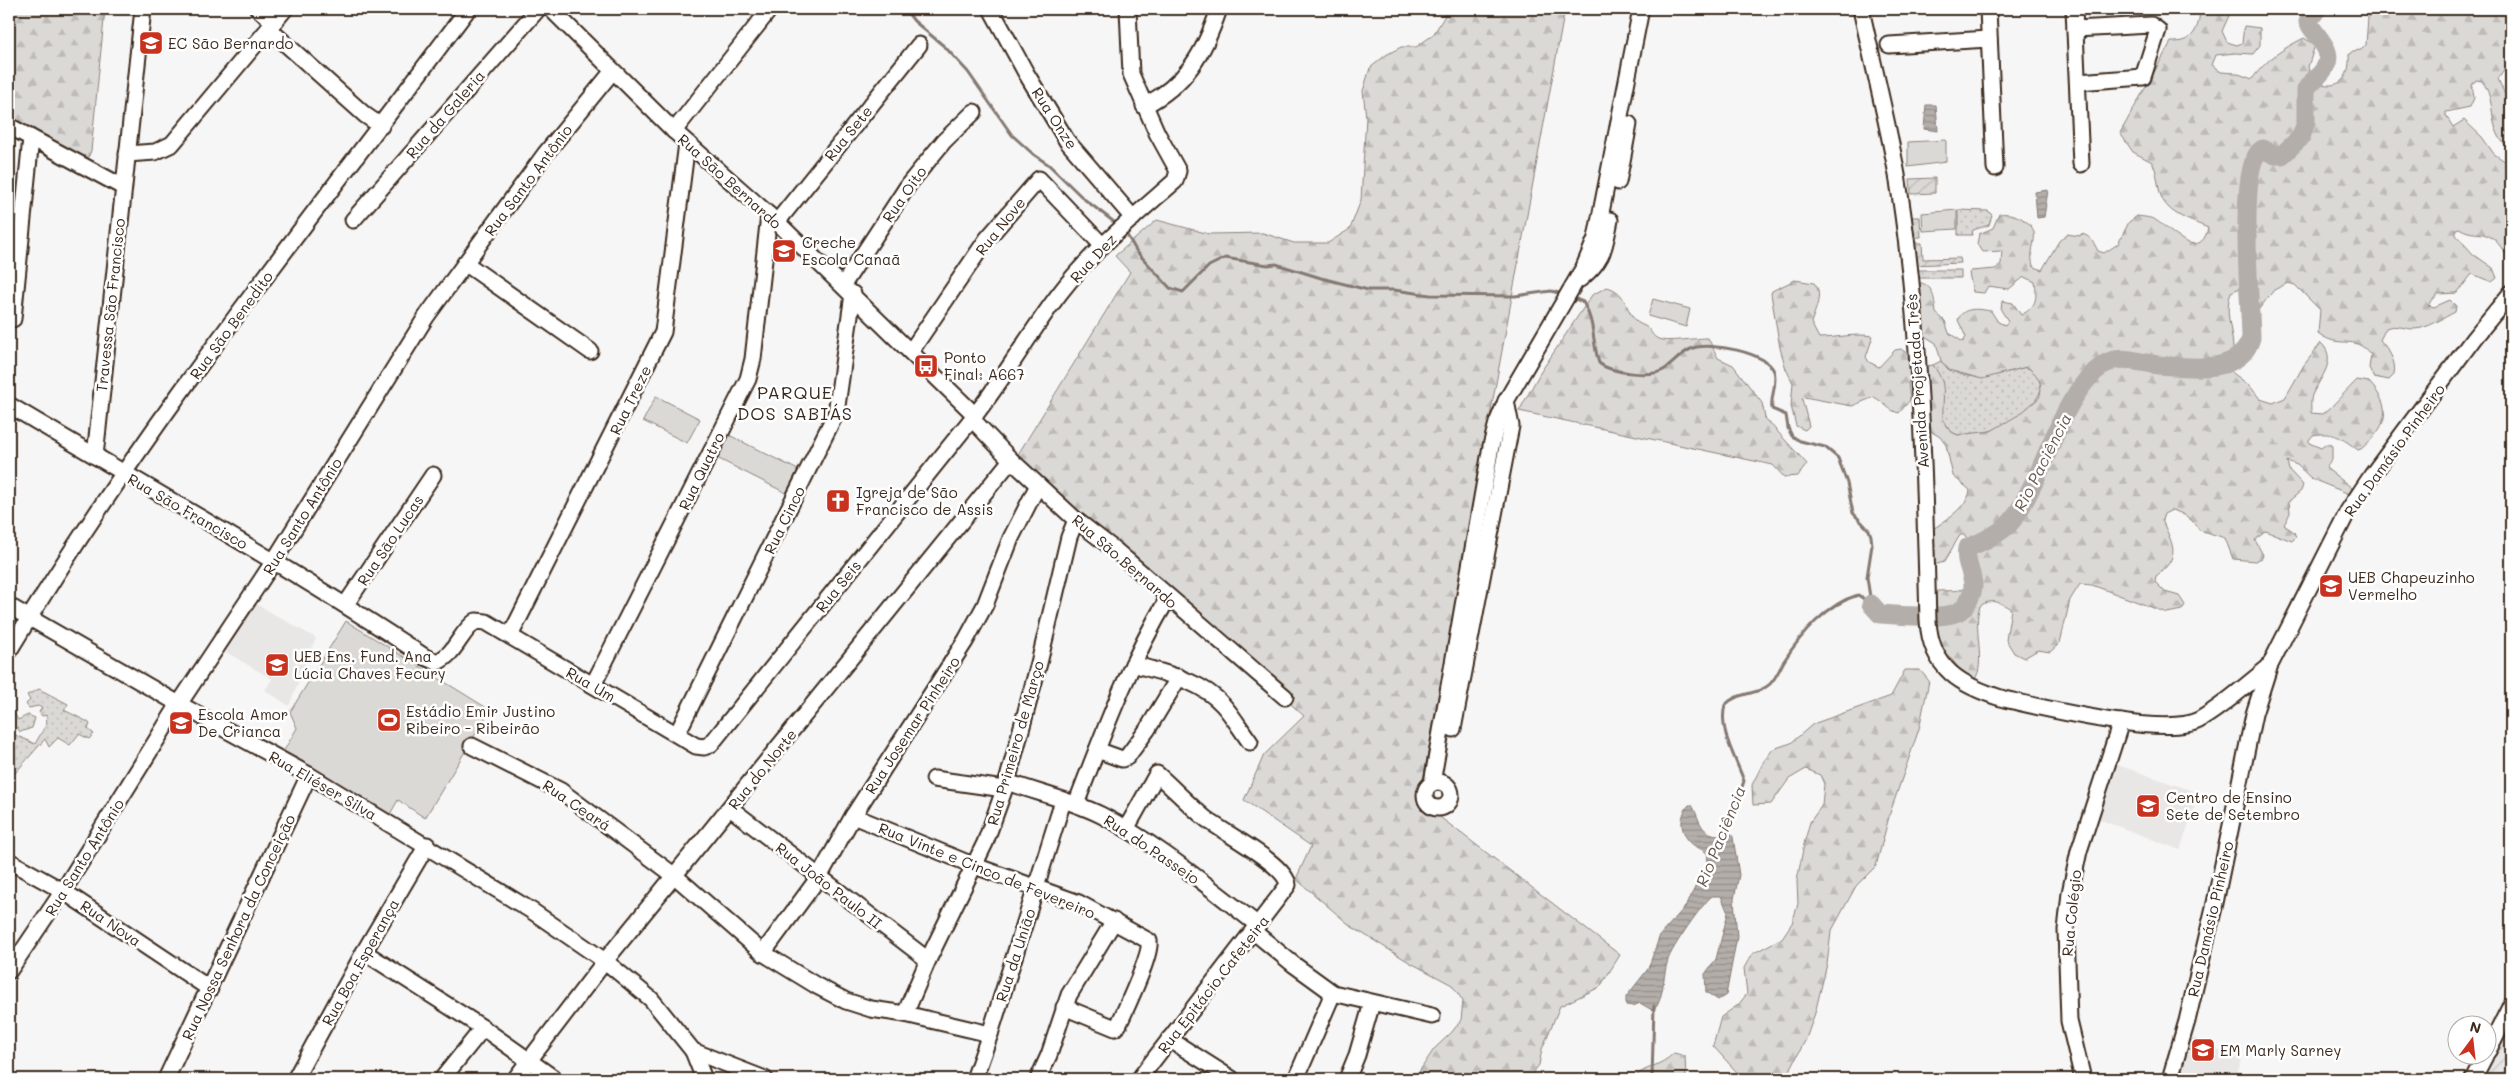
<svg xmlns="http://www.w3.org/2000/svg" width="2520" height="1088" font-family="Mali,sans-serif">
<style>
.built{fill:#e9e7e6}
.industrial{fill:url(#industrial-furrows)}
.grass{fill:url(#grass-dots);stroke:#8b827a}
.forest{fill:url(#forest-firs);stroke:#8b827a}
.park{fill:#dbd9d6;stroke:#8b827a}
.garden{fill:url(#garden-furrows);stroke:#8b827a}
.water{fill:url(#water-rules);stroke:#847972}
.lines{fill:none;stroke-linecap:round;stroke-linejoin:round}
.stream{stroke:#847972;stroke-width:3}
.river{stroke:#b4aeaa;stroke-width:19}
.minor-casing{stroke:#3b2a1e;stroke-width:19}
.minor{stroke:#fff;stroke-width:15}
.labels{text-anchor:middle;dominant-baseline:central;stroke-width:5;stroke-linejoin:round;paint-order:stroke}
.poi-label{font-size:15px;fill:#3b2a1e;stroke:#fff;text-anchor:start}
.street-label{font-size:15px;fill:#3b2a1e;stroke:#fff}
.water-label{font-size:16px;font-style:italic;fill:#65584f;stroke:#fff}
.quarter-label{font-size:18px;letter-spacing:1px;fill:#3b2a1e;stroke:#fff}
</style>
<defs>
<pattern id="industrial-furrows" width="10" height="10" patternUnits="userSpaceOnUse" patternTransform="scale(1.25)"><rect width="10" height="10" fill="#e9e7e6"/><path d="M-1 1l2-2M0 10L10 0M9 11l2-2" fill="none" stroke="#c9c6c5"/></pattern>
<pattern id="grass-dots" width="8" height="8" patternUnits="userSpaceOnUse" patternTransform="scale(1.25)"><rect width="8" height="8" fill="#dbd9d6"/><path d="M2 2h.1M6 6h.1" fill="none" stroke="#bdbab7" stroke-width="1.8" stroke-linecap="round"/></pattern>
<pattern id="forest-firs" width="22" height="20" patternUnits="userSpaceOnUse" patternTransform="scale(1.25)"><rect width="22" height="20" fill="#dbd9d6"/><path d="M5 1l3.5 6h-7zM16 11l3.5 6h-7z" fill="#bdbab7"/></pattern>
<pattern id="garden-furrows" width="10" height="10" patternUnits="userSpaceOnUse" patternTransform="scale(1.25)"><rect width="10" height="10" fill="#dbd9d6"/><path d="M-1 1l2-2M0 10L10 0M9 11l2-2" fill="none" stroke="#bdbab7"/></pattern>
<pattern id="water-rules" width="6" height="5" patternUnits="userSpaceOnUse" patternTransform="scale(1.25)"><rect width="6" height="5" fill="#b4aeaa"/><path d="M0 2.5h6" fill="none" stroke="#948e8a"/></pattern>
</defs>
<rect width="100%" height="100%" fill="#f7f6f6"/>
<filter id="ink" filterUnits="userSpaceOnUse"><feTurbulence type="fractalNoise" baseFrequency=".02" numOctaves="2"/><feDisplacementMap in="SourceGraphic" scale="10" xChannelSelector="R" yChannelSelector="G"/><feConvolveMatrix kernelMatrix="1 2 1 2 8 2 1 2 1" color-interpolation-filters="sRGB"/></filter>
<g filter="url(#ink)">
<g class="built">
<polygon points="256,604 316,638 289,706 265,690 272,679 226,652"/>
<polygon points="2115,764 2199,793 2180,850 2096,818"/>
<polygon points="2193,1038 2242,1061 2234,1079 2180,1079"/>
</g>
<polygon class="industrial" points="2511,1025 2511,1079 2484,1079"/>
<g class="grass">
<polygon points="1958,210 1988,211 1992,215 1989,225 1973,230 1972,235 1958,235"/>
<polygon points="1916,270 1961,270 1961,278 1917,278"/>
<path d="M1941,361c24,26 56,14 85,6 42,21 -14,57 -36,64 -10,3 -22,3 -32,4 -28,-9 -11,-51 -25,-70z"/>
<polygon points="39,689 68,704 64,710 88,722 90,724 88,729 94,734 89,739 79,734 70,745 58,738 49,747 45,739 9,780 9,712 13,711 18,720 28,715 35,718 32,728 20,732 17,727 13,734 35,744 47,723 46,715 42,716 39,712 42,708 38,706 29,708 26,704 30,700 27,695"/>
</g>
<g class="forest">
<polygon points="9,9 105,9 91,151 86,162 9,117"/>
<polygon points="1449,9 1565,9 1419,801 1620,955 1600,987 1560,1006 1542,1049 1539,1065 1528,1079 1419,1079 1417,1075 1434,1049 1452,1032 1461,1020 1463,1001 1452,985 1409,962 1352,927 1296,879 1311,846 1244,800 1264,755 1304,716 1017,456 1130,272 1115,256 1157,220 1209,234 1263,233 1294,243 1328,243 1350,229 1361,200 1366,117 1363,91 1370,68 1386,55 1401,47 1416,47 1433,35"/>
<path d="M2200,9h32l-10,22 5,11 10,3 5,-2 2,-17 16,2v17l-7,9 -18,-1 -19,2 -4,10 9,7 15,1 16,6c15,-20 30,-30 52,-41l11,7 -7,22 3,13c25,12 40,2 38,-26l4,-3 8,-1 5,-5 2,-28 10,-8h133v56l-6,4 -7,10 9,20 4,1v45h-6c-18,-21 -8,-44 -23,-64l-6,-1 -4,5 2,13 -4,9 -24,5v4l7,11 11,-7 18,17 12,17 17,11v95c-8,-8 -12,-19 -22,-24 -12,-5 -16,0 -30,-8l-3,1v6l17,19 20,14 4,10 -5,4 -20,-8 -15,19 -19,1 -10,11 6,2 16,-7 6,6 -1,6c-12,6 -28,17 -41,17 -11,0 -17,-5 -28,-1l-6,12c8,9 17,21 14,35l-5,5 -15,-3 -5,-9 2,-13c-18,-23 -30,-4 -53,-22l2,-23 -25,-25 -7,-2 -14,7 -19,24 -15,-26 -9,4c-7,19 1,36 2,55 1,8 -4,15 -4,23l21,16 10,13 13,4 12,-5 19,-33 17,-22c17,16 0,34 -8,50 -3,5 -2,14 -2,20l12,1 5,-4 29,-30 12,2c25,27 18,45 -8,67l-3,1c-16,-12 -25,-19 -45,-15l-4,5v3l12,5 7,-5 4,3v13l-6,9 26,20 -3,6 -37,-15 -15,-14 -10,-4 2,9 14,15 -2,6 -12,10 1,12 -6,12 10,7 2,5 -4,4 -26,-10 -11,9 8,15 -1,3 -7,3 -22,-2 -8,-21 -26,-8c-5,-10 -16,-17 -27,-20l-8,4 -2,6c11,26 20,36 -6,56l-1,6 10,10 14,4 6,9 -3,5 -15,3 -75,-28 -12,-1 -10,16 -10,43 -10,9 -12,-2 -14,8 -10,-5 -8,-13 5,-31c-12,-7 -19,-11 -31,-3 -8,19 7,60 -6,74l-10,-4 -13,-18 -15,-11 -3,-55c9,-3 24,1 31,-4 10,-6 6,-45 1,-53h-5l-16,27 -10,3 -6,-3 2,-31c12,-8 39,-25 40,-41l-17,-14 -7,-31 -6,-8 -24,-15 10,-56 7,-1c4,6 9,13 10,21 3,18 -8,41 15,49l33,-4 29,-17 19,-16c5,-13 -1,-25 -13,-31l-44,12 -33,-9 -8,-9 -5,-18 -13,-8 -8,-53c19,1 19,15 21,31l9,8 4,12 14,9 3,-5 -8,-17c5,-14 21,-11 33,-9l7,11 7,3 3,-4 -7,-11 1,-9 11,2 8,12c16,-8 16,-17 14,-33l-11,-5 -15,12 -21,-3 -4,7 -11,-1 -4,-19 2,-2 24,-2 6,-5 1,-13 -20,1 -5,-8 2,-10 14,-6 6,-14c9,-1 13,0 22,4 25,14 6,27 12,48l9,4 17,-29 8,-7 13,2 1,-2c9,1 13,9 17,17l6,2 14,-9 11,-22 8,-6c7,1 14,1 20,5 14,9 43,42 51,7 -16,-7 -40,-13 -47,-32 -4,-11 -3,-24 -9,-34l-19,-10 -13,-19 51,-91c23,1 28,-14 29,-33z"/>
<path d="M1795,280l19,3c10,11 1,27 -3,40l8,15c18,0 35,-5 54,-2l-7,21 3,5 10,5 16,-17 6,-1 20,15 -13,19 2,17 -11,13c-10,-2 -15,-11 -25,-16l-22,9 -48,-9 -2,2 7,27 -4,4 -9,-4 -5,-20 2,-23 -7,-14 -6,-21 -9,-54 1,-3z"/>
<path d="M1607,287c19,5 17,19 28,33 3,4 9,5 13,8 5,6 5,10 14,12 6,2 36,-2 46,-2l10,20 15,7 29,38 3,15 42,46 -9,12 -14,1 -11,-12 -254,-54 21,-38 52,-78z"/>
<polygon points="1905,670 1920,670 1929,681 1919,729 1890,813 1876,866 1856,886 1831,932 1827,964 1815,1013 1806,1039 1790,1070 1791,1079 1743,1079 1713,1046 1721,1017 1738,1005 1747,994 1744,968 1752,954 1782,938 1792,923 1798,904 1797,881 1804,844 1810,822 1822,805 1824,784 1820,775 1806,769 1789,779 1771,804 1753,805 1752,785 1764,761 1773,749 1791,743 1813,724 1891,696"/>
<path d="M1674,1053l11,3 1,23h-54c13,-13 28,-12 42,-26z"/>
</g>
<g class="park">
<polygon points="1946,140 1946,162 1908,167 1908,142"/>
<polygon points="1957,210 1957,229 1923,231 1922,213"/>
<polygon points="1653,299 1690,309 1686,327 1648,316"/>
<polygon points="656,396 700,419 687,443 643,421"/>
<polygon points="727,434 798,470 786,493 715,457"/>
<polygon points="346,621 490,710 425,818 398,800 389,816 282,754 297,728 290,712"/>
</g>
<g class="garden">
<polygon points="1935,178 1935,193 1911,194 1910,179"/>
<polygon points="1911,217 1920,217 1921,237 1913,237"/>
<polygon points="1912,243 1922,243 1923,259 1960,258 1961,263 1914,265"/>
</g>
<g class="water">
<polygon points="1926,105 1936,105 1938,131 1924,129"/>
<polygon points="2048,190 2044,217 2037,218 2035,192"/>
<path d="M1689,805h3c8,14 7,28 26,30l11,-5 4,7 6,38 -5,24 3,38 -11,58 -8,5 -12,-8 -1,-18 11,-15 12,-46 -7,-17h-9c-10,8 -41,53 -44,64 -5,15 -4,33 -11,46l-5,4 -12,-7 -7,3 -7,-1v-8l22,-28 12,-34 26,-29 20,-41 2,-10c-3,-5 -8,-6 -13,-9 -14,-9 -18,-28 -6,-41z"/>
</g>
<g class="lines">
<g class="stream">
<polyline points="905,9 914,21 945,47 968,72 1012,135 1033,154 1049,165 1084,199 1118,225"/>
<polyline points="1124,230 1137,252 1170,288 1183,292 1209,266 1225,258 1268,265 1276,264 1321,278 1368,290 1394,290 1430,295 1515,296 1551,291 1562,294"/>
<path d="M1570,297l13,5c12,19 9,40 16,61 12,10 54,15 66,6 10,-7 17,-17 28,-21 17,-6 73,4 81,23 4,12 -4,26 -2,38l14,6 2,13 4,8 8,5 25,6 13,11 9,25 6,30 16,17 2,6 1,9 -5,32 4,27"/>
<path d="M1723,834l9,-17 12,-36c-8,-23 -26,-51 -19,-76 13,-14 32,-9 45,-21 6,-6 10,-16 14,-23 17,-27 43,-57 74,-66l12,8"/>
<polyline points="1652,1079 1654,1006"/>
</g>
<path class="river" d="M1871,604l9,10c19,1 61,6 78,-2 8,-4 15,-18 15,-26 0,-14 -9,-24 -6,-38 15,-6 31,-13 42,-24 10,-10 16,-24 22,-36 21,-39 35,-97 72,-123 18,-12 35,-2 55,0 30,2 82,11 93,-27 0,-31 -15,-177 12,-189l12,6h7l19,-18 5,-15v-32c3,-7 10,-11 15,-17 18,-21 -4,-34 -13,-51l9,-13"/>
<defs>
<g id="minor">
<polyline points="258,9 274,22"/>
<polyline points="551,9 674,131 777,222 975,415"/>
<polyline points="991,9 1026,73 1067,141 1133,218"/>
<path d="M1861,9c12,55 26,110 36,166 24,147 27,297 31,446 3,48 33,65 76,78 41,9 161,39 195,21 25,-14 48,-36 70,-53"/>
<polyline points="1988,9 1995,168"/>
<polyline points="2074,9 2081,164"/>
<polyline points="269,29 365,115 381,126"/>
<polyline points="2075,29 2151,25 2158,30 2143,77 2078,82"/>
<polyline points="1889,45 1989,39"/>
<path d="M1144,106c42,-22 60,-52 75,-97"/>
<polyline points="9,126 123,187"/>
<polyline points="674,131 770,9"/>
<polyline points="127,154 155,152 172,144 285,9"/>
<polyline points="1618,182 1629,124"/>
<polyline points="353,220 538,9"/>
<polyline points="777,222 919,45"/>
<polyline points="465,263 590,351"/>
<path d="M1580,279c24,-19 24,-30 30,-59"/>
<polyline points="843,285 909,184 944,141 974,112"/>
<polyline points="13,319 31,138"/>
<polyline points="911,351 987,239 1039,179 1102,245"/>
<path d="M9,405c139,83 281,162 416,252l12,5c19,-8 23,-30 39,-41l10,1 210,124 8,1 7,-3 264,-329c31,-39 55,-83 85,-122 33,-43 75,-77 115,-112l3,-10 -21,-38 -26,-59 -3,-65"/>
<polyline points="972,419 1011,460 1076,520 1115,550 1285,697"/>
<polyline points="95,456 143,9"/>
<polyline points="346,604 433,475"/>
<polyline points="9,606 179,704 309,775 532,911 605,961 651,999 693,1051 765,1079"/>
<polyline points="510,636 663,332 687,143"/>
<path d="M9,651c135,-226 302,-432 459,-642"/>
<path d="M1133,664c30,9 68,16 90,41 10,11 18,25 27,37"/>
<polyline points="593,685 748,379 753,359 769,215"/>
<polyline points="1453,729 1511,426 1506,401"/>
<polyline points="677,734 836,413 853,294"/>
<polyline points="472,746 561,791 675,876 763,953 817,986 846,1001 871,1009 905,1014 990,1034"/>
<polyline points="1097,750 1122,759 1127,757 1147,730 1179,677"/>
<polyline points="934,779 1004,789"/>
<circle cx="1438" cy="795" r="13"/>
<path d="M1007,782c31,11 64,18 94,33 56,28 107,72 157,110"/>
<polyline points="1432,783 1491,446 1497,423 1506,401 1584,267 1596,238 1641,9"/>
<path d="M1076,804c27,-70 53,-141 92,-206"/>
<polyline points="730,808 928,960"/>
<path d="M853,816l122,50 104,37 70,38c3,13 -23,67 -30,83l-4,4 -51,-21"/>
<path d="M1126,829l31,-55c16,14 32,31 48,44 17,14 81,46 83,67l-149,194"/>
<polyline points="9,861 63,891 210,989"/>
<polyline points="1253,931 1293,964 1333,993 1432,1016"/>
<polyline points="364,952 483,1028 555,1079"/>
<polyline points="763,953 819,877 853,816 966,640 985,605 1011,538 1038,485"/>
<polyline points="9,971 63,891 179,704 274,561 426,317 545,154 612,72"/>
<polyline points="905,1014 928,960 985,843 1007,782 1039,663 1069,537 1076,520"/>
<polyline points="1169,1039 1232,1079"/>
<polyline points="693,1051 704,1079"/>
<polyline points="2488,1051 2511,1005"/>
<polyline points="166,1079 309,775"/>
<polyline points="295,1079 364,952 427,845"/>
<polyline points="442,1079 483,1028"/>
<polyline points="515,1079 605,961 1011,460"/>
<polyline points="974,1079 990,1034 1063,801"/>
<polyline points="1038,1079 1049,1055 1069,995 1114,921"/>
<polyline points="1296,1079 1333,993"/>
<polyline points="1347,1079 1357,1055 1372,1003"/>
<polyline points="2083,1079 2069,1021 2066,930 2070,893 2079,851 2121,722"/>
<polyline points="2170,1079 2187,1021 2215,903 2254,714 2269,667 2348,511 2372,475 2474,338 2511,293"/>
<polyline points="2473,1079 2485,1056"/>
</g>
</defs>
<use href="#minor" class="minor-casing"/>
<use href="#minor" class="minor"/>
</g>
</g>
<defs>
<symbol id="school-square" viewBox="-11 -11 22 22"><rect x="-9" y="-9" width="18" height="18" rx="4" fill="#c8321e" stroke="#fff"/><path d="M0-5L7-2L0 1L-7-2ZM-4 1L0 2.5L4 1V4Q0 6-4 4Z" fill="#fff"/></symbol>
<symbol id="bus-square" viewBox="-11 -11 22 22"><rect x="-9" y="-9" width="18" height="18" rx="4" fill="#c8321e" stroke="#fff"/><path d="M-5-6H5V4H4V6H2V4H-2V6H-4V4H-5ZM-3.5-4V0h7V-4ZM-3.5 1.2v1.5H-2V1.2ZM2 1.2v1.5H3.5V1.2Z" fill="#fff"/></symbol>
<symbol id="church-square" viewBox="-11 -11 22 22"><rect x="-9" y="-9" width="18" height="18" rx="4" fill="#c8321e" stroke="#fff"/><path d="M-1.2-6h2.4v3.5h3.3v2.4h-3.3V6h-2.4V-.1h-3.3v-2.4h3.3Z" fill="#fff"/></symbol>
<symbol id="stadium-square" viewBox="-11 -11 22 22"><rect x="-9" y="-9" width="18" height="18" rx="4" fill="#c8321e" stroke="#fff"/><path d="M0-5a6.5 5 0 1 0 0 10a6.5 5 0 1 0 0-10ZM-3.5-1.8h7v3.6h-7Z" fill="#fff"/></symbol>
</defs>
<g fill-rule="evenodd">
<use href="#school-square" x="137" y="29" width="28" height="28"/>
<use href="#school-square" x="770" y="237" width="28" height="28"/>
<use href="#bus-square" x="912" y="352" width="28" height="28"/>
<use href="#church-square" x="824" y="487" width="28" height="28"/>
<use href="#school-square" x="2317" y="572" width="28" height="28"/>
<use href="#school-square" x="263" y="651" width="28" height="28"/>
<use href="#stadium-square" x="375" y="706" width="28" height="28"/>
<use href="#school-square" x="167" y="709" width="28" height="28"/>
<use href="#school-square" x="2134" y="792" width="28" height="28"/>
<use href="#school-square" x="2189" y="1036" width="28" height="28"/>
</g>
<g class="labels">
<g class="poi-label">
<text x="168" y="43">EC São Bernardo</text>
<text x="802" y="242">Creche<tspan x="802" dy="17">Escola Canaã</tspan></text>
<text x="944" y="357">Ponto<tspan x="944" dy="17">Final: A667</tspan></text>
<text x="856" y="492">Igreja de São<tspan x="856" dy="17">Francisco de Assis</tspan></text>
<text x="2348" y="577">UEB Chapeuzinho<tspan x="2348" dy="17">Vermelho</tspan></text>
<text x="294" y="656">UEB Ens. Fund. Ana<tspan x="294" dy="17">Lúcia Chaves Fecury</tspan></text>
<text x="406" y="711">Estádio Emir Justino<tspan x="406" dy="17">Ribeiro - Ribeirão</tspan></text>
<text x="198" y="714">Escola Amor<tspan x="198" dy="17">De Crianca</tspan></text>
<text x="2166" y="797">Centro de Ensino<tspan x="2166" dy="17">Sete de Setembro</tspan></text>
<text x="2220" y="1050">EM Marly Sarney</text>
</g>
<g class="street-label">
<text transform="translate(445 114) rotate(-49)">Rua da Galeria</text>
<text transform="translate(1055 118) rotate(57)">Rua Onze</text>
<text transform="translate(848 133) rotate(-51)">Rua Sete</text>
<text transform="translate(528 180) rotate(-53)">Rua Santo Antônio</text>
<text transform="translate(730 181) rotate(42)">Rua São Bernardo</text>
<text transform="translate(904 194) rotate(-55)">Rua Oito</text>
<text transform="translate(1000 226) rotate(-51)">Rua Nove</text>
<text transform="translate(1093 258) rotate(-47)">Rua Dez</text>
<text transform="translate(110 305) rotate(-84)">Travessa São Francisco</text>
<text transform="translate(231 325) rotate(-54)">Rua São Benedito</text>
<text transform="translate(1917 381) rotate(-94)">Avenida Projetada Três</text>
<text transform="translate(630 400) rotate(-64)">Rua Treze</text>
<text transform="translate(2394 450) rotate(-54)">Rua Damásio Pinheiro</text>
<text transform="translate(701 471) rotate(-64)">Rua Quatro</text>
<text transform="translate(188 511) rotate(30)">Rua São Francisco</text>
<text transform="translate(302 516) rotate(-58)">Rua Santo Antônio</text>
<text transform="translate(784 520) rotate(-64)">Rua Cinco</text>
<text transform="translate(390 540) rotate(-56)">Rua São Lucas</text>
<text transform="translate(1125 561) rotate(41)">Rua São Bernardo</text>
<text transform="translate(838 586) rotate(-51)">Rua Seis</text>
<text transform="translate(591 684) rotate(30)">Rua Um</text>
<text transform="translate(912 725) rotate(-57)">Rua Josemar Pinheiro</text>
<text transform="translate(1015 743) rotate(-74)">Rua Primeiro de Março</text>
<text transform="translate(762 769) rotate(-51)">Rua do Norte</text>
<text transform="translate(323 785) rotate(30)">Rua Eliéser Silva</text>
<text transform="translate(577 805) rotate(34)">Rua Ceará</text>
<text transform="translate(1152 849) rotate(34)">Rua do Passeio</text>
<text transform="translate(84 857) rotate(-58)">Rua Santo Antônio</text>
<text transform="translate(987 870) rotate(22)">Rua Vinte e Cinco de Fevereiro</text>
<text transform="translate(829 885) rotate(38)">Rua João Paulo II</text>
<text transform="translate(2071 913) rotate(-84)">Rua Colégio</text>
<text transform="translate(2210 919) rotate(-77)">Rua Damásio Pinheiro</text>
<text transform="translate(111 923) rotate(34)">Rua Nova</text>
<text transform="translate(238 927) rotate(-65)">Rua Nossa Senhora da Conceição</text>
<text transform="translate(1015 955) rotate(-72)">Rua da União</text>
<text transform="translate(360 962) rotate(-61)">Rua Boa Esperança</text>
<text transform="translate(1213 984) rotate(-52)">Rua Epitácio Cafeteira</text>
</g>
<g class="water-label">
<text transform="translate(2042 462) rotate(-63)">Rio Paciência</text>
<text transform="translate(1720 836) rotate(-68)">Rio Paciência</text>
</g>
<g class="quarter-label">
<text x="795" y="392">PARQUE<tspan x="795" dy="21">DOS SABIÁS</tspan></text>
</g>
</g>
<rect width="2520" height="1088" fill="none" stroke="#fff" stroke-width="30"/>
<rect x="15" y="15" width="2490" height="1058" fill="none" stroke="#3b2a1e" stroke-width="2" filter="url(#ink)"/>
<g transform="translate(2472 1040) rotate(15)"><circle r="24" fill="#ffffff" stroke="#b1aaa5"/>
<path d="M0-4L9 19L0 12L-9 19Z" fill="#c8321e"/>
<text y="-8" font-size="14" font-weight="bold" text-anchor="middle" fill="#3b2a1e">N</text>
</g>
</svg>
